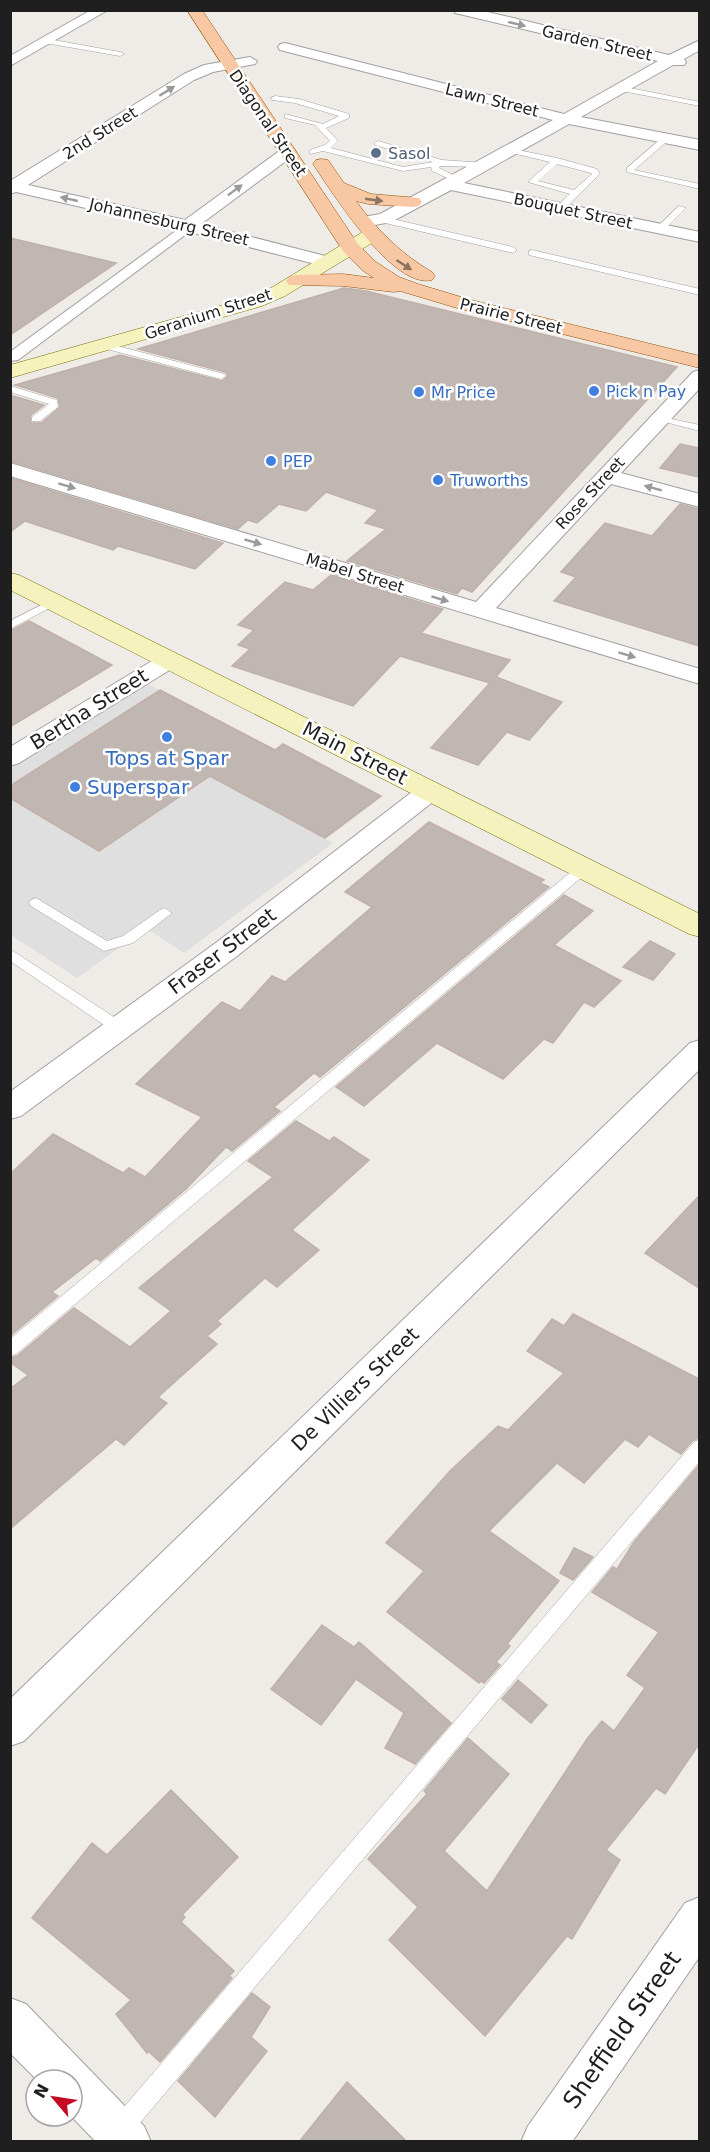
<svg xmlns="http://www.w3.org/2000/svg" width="710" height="2152" font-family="'DejaVu Sans',sans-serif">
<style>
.parking{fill:#dfdfdf}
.building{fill:#c0b6b2;stroke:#c0b0a9;stroke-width:1.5}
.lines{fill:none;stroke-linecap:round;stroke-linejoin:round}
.service-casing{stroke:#a0a0a0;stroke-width:1}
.pedestrian-casing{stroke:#a0a0a0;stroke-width:2}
.minor-casing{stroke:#a0a0a0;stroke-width:2}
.secondary-casing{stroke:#726f0a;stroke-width:1}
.primary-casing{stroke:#935208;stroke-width:1}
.service{fill:#fff;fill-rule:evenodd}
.pedestrian{fill:#fff;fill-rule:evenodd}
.minor{fill:#fff;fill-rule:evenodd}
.secondary{fill:#f6f2bd;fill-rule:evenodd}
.primary{fill:#f7c8a3;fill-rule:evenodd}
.oneway{fill:#9a9a9a}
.oneway2{fill:#8b7461}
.service-dot{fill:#5c6f8a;stroke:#fff;stroke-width:2}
.shop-dot{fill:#3f7fe0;stroke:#fff;stroke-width:2}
.labels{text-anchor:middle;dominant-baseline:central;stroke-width:5;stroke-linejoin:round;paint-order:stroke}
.far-street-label{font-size:16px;fill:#1f1f1f;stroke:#fff}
.far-service-label{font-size:16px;fill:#4e5e75;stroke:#fff;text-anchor:start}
.far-shop-label{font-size:16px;fill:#366cbe;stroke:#fff;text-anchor:start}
.street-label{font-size:20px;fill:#1f1f1f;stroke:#fff}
.shop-label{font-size:20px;fill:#366cbe;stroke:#fff}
.near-street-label{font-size:24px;fill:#1f1f1f;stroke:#fff}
</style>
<rect width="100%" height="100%" fill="#efebe6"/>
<g class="parking">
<polygon points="143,682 160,690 11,786 11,765"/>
<polygon points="210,776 333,843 184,953 146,928 77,978 11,935 10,798 99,851"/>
</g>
<g class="building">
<polygon points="10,238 116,263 10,335"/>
<polygon points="344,288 366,291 677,367 472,592 462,588 457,594 347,561 386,529 365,523 378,510 326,492 306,511 279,504 257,523 248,520 238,529 10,461 10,395 44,405 31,415 30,421 32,423 41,423 60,407 58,398 15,385 120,355 222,381 228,376 225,372 138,349"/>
<polygon points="680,444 699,448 699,477 660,468"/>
<polygon points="10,478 223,543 195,569 118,546 113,550 25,521 10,532"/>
<polygon points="680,504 699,509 699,646 554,601 576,577 561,572 605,523 652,536"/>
<polygon points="331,575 443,609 421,633 510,660 496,677 562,702 529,740 507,732 478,765 431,748 490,683 400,656 353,706 232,666 250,649 238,645 254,630 238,625 285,582 313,590"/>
<polygon points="29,621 112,665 10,727 10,631"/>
<polygon points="160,690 275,750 283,744 381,796 325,838 210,776 99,851 10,798 10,786"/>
<polygon points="429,822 544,880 540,883 549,887 320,1077 314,1073 274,1107 280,1111 232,1151 226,1147 186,1189 100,1261 96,1258 52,1292 58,1296 10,1336 10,1174 53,1134 123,1173 129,1168 145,1177 202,1117 136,1084 222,1002 240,1011 272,976 285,982 372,907 345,892"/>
<polygon points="564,895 593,911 554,945 621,981 594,1007 584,1002 553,1043 544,1039 503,1079 437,1043 364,1106 336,1087"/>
<polygon points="650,941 675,954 653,980 623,967"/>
<polygon points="296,1121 329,1141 334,1137 369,1160 292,1230 319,1250 277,1287 265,1278 217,1321 221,1324 207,1336 217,1344 158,1397 167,1403 124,1445 116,1439 10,1529 10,1389 28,1375 10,1362 10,1358 17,1356 74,1308 130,1347 171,1311 139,1288 273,1177 248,1161"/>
<polygon points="699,1196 699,1288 645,1253"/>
<polygon points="573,1314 699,1379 699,1437 692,1441 681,1454 649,1434 638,1447 625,1439 584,1483 557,1463 489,1531 559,1581 507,1644 510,1646 496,1662 500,1665 484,1683 481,1681 479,1683 387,1612 424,1571 386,1543 450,1471 498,1426 508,1430 564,1373 527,1351 552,1319 564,1326"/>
<polygon points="699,1465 699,1744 665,1794 656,1788 606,1850 620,1860 572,1939 567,1936 485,2036 389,1940 418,1907 368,1859 427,1794 424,1791 468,1738 509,1774 444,1851 487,1891 587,1739 602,1721 614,1731 645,1688 627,1675 659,1632 592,1592 613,1567 617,1569 634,1542"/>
<polygon points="574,1548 593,1557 573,1580 560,1573"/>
<polygon points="322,1625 354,1647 359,1642 451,1723 415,1764 385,1748 404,1713 356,1679 321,1725 271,1689"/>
<polygon points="518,1680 547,1705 531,1723 502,1699"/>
<polygon points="171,1790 238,1857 182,1915 185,1917 181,1922 234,1971 229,1976 232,1978 160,2062 148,2051 147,2053 116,2014 131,2000 32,1918 92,1843 107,1855"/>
<polygon points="252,1993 270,2007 251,2037 267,2051 215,2117 178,2081"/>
<polygon points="347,2082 407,2142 299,2142"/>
</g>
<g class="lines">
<defs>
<g id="service">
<polygon points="48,39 120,52 124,54 120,56 45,43"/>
<polygon points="620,86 700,102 700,106 617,90"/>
<polygon points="275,96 299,99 349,114 349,118 326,128 338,141 331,148 403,167 433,162 375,145 374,143 378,141 442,160 485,163 489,165 485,167 440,166 439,168 459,178 459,182 456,182 432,171 431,167 403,171 323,151 310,154 310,150 325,145 330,141 315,125 285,118 285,114 323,124 339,116 295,103 272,100 271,98"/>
<polygon points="664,136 671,138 634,170 700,184 700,189 627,172 627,168"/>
<path d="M508,148l49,10 40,11 3,5 -37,36h-6v-4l13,-12 -42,-12 22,-20 -42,-10zM557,164l34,9 1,1 -18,16 -36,-9z"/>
<polygon points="679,206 686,208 663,231 657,231 657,227"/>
<polygon points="384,217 513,247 517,250 513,253 381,222 381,218"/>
<polygon points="532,250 700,289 700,295 529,255 529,251"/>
<polygon points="106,343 224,374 226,376 221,379 103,348 101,346"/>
<polygon points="10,386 57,400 58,407 40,421 32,421 32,417 49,404 10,392"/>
<polygon points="657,416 700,425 700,431 657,420"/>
<polygon points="53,599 57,600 57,604 10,629 10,621"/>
<polygon points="584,864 589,865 591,868 589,871 16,1354 10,1356 10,1339 579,865"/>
<polygon points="36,898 107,941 123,936 160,910 165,908 172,913 133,943 104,951 31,906 29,903 31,900"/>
<polygon points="10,949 123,1023 125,1027 123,1031 113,1031 10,961"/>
<polygon points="700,1439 700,1461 128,2137 120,2141 112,2137 108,2129 112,2121 694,1442"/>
</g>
<polygon id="pedestrian" points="188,222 194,226 193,229 18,360 10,361 10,352"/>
<g id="minor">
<polygon points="91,10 108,10 10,66 10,56"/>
<polygon points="454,10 479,10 669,55 700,40 700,50 684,59 686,62 684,65 673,65 581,117 700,140 700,150 569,124 464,183 700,232 700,242 451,190 391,222 364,227 358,226 356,222 358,218 380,214 553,120 280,50 278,47 280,44 285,43 564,114 658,61 455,13"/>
<polygon points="250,57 257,61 255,64 213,72 194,80 28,185 185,220 282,149 294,149 296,152 294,155 201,224 333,258 336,262 333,266 327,267 186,231 16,192 10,194 10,181 184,74 204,65"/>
<polygon points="700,370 700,388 621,473 700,494 700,507 611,484 496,608 700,669 700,684 10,476 10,463 476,602 693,372"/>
<polygon points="168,654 176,656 180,661 176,666 19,763 10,766 10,747 160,656"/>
<polygon points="430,783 439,785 443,791 439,797 237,956 21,1116 10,1119 10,1092 217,942 421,785"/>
<polygon points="700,1040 700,1069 24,1741 10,1746 10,1699 690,1043"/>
<polygon points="700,1897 700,1956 572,2142 521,2142 528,2126 685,1903"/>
<polygon points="10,1998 26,2004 88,2068 144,2126 151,2142 96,2142 71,2116 72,2080 37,2080 10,2053"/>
</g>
<g id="secondary">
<polygon points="373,228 380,230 382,234 380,238 285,296 262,306 10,378 10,365 248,298 271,288 366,230"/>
<polygon points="10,573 19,575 700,914 700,937 689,934 10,590"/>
</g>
<g id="primary">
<polygon points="187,10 202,10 357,243 376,262 399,277 418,284 471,300 700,356 700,368 457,308 400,291 394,292 343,286 289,285 286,281 289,277 296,275 343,274 374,278 362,270 343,251"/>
<path d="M322,159l6,1 16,23 27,11 48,4 3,4 -3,4 -6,1 -45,-3 -12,-3c21,29 45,53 76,71l3,4 -3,4c-39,10 -100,-88 -119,-116l3,-4z"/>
</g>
</defs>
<use href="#service" class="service-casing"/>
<use href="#pedestrian" class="pedestrian-casing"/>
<use href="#minor" class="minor-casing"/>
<use href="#secondary" class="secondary-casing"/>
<use href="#primary" class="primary-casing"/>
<use href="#service" class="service"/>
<use href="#pedestrian" class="pedestrian"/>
<use href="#minor" class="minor"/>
<use href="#secondary" class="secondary"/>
<use href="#primary" class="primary"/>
</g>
<defs><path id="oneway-solid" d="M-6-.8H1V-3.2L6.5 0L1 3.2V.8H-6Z" transform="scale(1.5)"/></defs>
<g class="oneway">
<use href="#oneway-solid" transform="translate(517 24) rotate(13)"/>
<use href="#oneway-solid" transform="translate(167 91) rotate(-32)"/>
<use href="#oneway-solid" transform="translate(235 190) rotate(-37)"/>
<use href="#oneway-solid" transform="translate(69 199) rotate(-167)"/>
<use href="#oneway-solid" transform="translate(67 486) rotate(17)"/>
<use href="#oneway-solid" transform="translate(653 488) rotate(-165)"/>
<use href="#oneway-solid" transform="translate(253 542) rotate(17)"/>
<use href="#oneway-solid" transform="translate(440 599) rotate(17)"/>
<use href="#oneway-solid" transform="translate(627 655) rotate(17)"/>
</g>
<g class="oneway2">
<use href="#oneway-solid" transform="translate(374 200) rotate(8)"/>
<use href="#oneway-solid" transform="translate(404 265) rotate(33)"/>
</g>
<circle class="service-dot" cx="376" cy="153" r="6"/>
<g class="shop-dot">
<circle cx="594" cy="391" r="6"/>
<circle cx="419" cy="392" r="6"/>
<circle cx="271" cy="461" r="6"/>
<circle cx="438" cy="480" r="6"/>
<circle cx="167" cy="737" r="6"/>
<circle cx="75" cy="787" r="6"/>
</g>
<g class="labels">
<g class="far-street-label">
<text transform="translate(597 43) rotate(13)">Garden Street</text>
<text transform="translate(492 100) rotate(14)">Lawn Street</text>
<text transform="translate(268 123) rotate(56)">Diagonal Street</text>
<text transform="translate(100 133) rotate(-32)">2nd Street</text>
<text transform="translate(573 211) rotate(12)">Bouquet Street</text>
<text transform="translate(169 222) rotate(13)">Johannesburg Street</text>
<text transform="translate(208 314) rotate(-18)">Geranium Street</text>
<text transform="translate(511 316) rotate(14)">Prairie Street</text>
<text transform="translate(590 493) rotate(-47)">Rose Street</text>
<text transform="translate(355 573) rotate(17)">Mabel Street</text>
</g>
<g class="far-service-label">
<text x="388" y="153">Sasol</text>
</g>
<g class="far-shop-label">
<text x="606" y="391">Pick n Pay</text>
<text x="431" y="392">Mr Price</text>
<text x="283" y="461">PEP</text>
<text x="450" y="480">Truworths</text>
</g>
<g class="street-label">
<text transform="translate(89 709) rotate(-32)">Bertha Street</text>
<text transform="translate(355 753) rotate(27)">Main Street</text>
<text transform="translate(222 951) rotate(-37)">Fraser Street</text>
<text transform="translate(355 1389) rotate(-44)">De Villiers Street</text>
</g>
<g class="shop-label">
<text x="167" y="758">Tops at Spar</text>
<text x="87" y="787" text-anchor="start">Superspar</text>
</g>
<g class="near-street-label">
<text transform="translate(622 2030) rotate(-55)">Sheffield Street</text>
</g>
</g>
<rect width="710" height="2152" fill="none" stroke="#1f1f1f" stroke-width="24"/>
<g transform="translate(54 2098) rotate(299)"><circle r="28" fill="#ffffff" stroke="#a5a5a5" stroke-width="1.5"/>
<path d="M0-4.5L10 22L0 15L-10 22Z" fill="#c40a23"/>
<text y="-9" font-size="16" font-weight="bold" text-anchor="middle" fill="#1f1f1f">N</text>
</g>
</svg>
